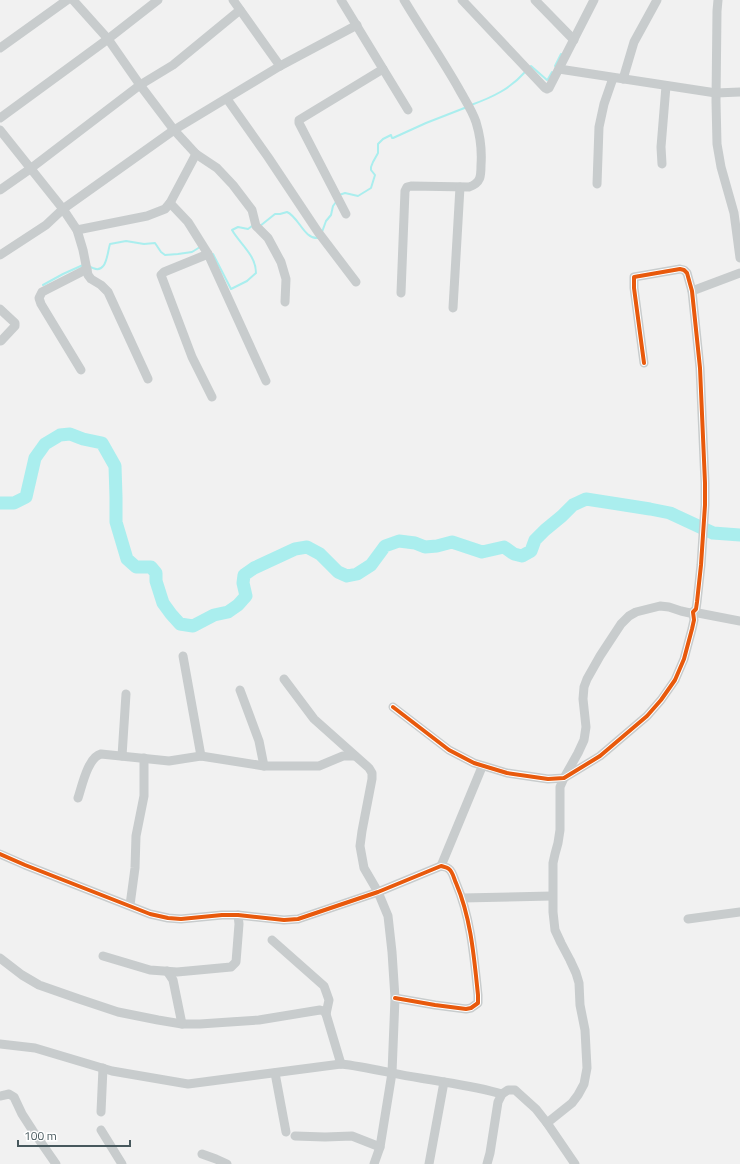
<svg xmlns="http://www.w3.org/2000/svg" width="740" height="1164" font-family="'Titillium Web',sans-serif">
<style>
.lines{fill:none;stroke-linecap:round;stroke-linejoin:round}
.stream{stroke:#aee;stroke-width:2}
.river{stroke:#aee;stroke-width:13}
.street{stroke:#c8cccd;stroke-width:9}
.cycleway-casing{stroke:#fff;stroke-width:6}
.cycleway{stroke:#e8590c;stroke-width:4}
</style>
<rect width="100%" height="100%" fill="#f1f1f1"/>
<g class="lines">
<g class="stream">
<polyline points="555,66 561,54"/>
<polyline points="529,68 531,66 547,80 548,79 552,72"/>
<path d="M471,105c22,-8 39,-16 55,-34"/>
<polyline points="339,195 345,193 358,196 371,188 375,175 371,170 371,167 373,162 378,153 378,144 383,139 391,135 392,138 393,138 426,123 467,107"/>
<path d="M260,226l15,-12h5l7,-2c12,5 17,28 32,26"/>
<polyline points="322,232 326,221 331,215 333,206 336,202"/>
<path d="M213,254l18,35 16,-8 9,-8c0,-18 -16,-29 -24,-43l6,-3 10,2 4,-3 2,-1"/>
<path d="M89,266c18,12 18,-13 21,-22l16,-3 18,3 11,-1 6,9 4,3 13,-1 14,-2 8,-5"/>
<polyline points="43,285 63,274 83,265"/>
</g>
<polyline class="river" points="0,503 14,503 26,497 35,458 45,444 60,435 70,434 83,439 102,443 115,466 116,497 116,522 127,559 136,567 151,567 156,573 156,581 163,603 171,614 180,624 193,626 214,615 228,612 238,605 246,596 243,583 244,575 254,568 295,549 307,547 320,554 338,572 347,576 357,574 371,565 385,546 399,541 415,543 425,547 437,546 452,542 482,552 504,547 514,554 522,556 531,551 535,540 545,530 562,516 573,505 586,499 650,509 670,513 713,533 740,535"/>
<g class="street">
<polyline points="73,0 108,39 140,85 174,130 196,154 217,168 233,185 252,210 256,226 268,238 281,262 286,279 285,302"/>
<polyline points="233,0 280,66"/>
<polyline points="341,0 408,110"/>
<polyline points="462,0 545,88 547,89 549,88 594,0"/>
<polyline points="535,0 574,40"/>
<polyline points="718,0 717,11 716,101 717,144 721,167 734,213 740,258"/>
<polyline points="0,48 67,0"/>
<polyline points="559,69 716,93 740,92"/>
<polyline points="623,79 634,42 657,0"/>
<polyline points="227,99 268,157 318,232 356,282"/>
<polyline points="0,118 108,39 158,0"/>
<polyline points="0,130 63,209 77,230 83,250 88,275 91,279 101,285 108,292 148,379"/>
<polyline points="662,164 661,147 666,86"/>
<polyline points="597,184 599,127 604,104 613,78"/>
<polyline points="0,190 30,169 140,85 173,65 240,10"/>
<polyline points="170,203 188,222 208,254 266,381"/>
<polyline points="346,214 299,123 299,120 383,69"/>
<polyline points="77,230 147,216 165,209 170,203 196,154"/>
<polyline points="208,254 164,272 161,275 192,357 212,397"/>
<polyline points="0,255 46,225 63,209 174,130 280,66 357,25"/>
<polyline points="692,291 740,273"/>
<path d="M401,293l4,-102 2,-4 4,-1 58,1c12,-4 12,-11 12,-22 1,-14 -1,-30 -5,-43 -4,-12 -11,-22 -17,-33 -17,-30 -37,-59 -55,-89"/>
<polyline points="453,308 460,187"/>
<polyline points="0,309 15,323 15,326 1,341"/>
<polyline points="81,370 41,304 39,298 42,292 87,269"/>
<polyline points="183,656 201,756"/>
<polyline points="284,679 314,719 369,768 372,773 372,779 362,831 360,846 364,868 378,892 388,916 392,952 395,998 392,1073 380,1147 374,1164"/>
<polyline points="240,690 259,741 264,766"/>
<polyline points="393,707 449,750 474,763 507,773 548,779 564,778 600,756 647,716 661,700 675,680 684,659 692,629 694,620 693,612 696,609 697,602 701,565 705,505 705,483 700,368 692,291 687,273 684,270 680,269 634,277 634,288 644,363"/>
<polyline points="122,756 126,694"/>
<path d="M78,798c4,-12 10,-41 23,-44l68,7 32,-5 63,10h55l24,-10h12"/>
<path d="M0,854l25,11 125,49 18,4 13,1 41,-4h16l46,5 14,-1 80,-27 63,-26c3,1 6,1 8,3 4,3 5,10 7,14 15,35 18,74 22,112v8l-7,5 -5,1 -31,-4 -40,-7"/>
<polyline points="441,866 482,767"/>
<polyline points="462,898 552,896"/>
<polyline points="130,905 135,868 136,836 144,796 144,758"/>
<polyline points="688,919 740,912"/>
<polyline points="272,940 324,986 329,1000 326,1014"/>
<polyline points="103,956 150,970 177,972 231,967 236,962 239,924 238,915"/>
<polyline points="0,958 22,975 39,985 79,999 118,1012 158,1020 182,1024 200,1024 259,1020 320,1010 324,1011 326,1014 341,1064"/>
<polyline points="167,971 173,980 182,1024"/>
<path d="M0,1044l35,4 77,23 76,13 153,-20c27,3 52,10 79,14 28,5 55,8 82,16"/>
<polyline points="275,1073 286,1132"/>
<polyline points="0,1096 9,1094 14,1097 22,1114 33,1131 56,1164"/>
<polyline points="101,1112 103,1068"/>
<polyline points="547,1123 572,1103 578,1095 584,1084 587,1068 585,1030 580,1005 579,983 576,973 570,960 561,943 555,930 553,912 553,863 555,854 558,843 560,830 560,787 564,778 578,753 584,740 586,727 583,699 584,687 587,679 600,656 621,624 629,616 636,612 660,606 669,607 681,611 690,613 693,612 740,621"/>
<polyline points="101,1130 122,1164"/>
<polyline points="295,1136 325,1137 352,1136 380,1147"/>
<polyline points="202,1154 216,1159 227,1164"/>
<polyline points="429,1164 444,1082"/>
<polyline points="487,1164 490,1153 498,1102 502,1094 508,1090 515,1090 536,1109 547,1123 575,1164"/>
</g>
<defs>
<g id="cycleway">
<polyline points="393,707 449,750 474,763 507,773 548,779 564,778 600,756 647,716 661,700 675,680 684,659 692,629 694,620 693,612 696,609 697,602 701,565 705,505 705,483 700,368 692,291 687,273 684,270 680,269 634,277 634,288 644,363"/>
<path d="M0,854l25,11 125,49 18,4 13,1 41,-4h16l46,5 14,-1 80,-27 63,-26c3,1 6,1 8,3 4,3 5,10 7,14 15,35 18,74 22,112v8l-7,5 -5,1 -31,-4 -40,-7"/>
</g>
</defs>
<use href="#cycleway" class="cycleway-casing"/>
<use href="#cycleway" class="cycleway"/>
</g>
<path d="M18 1140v6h112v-6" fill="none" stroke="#47585d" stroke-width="2"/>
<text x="24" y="1140" font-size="12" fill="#47585d" stroke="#ffffff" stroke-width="3" paint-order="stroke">100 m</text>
</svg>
